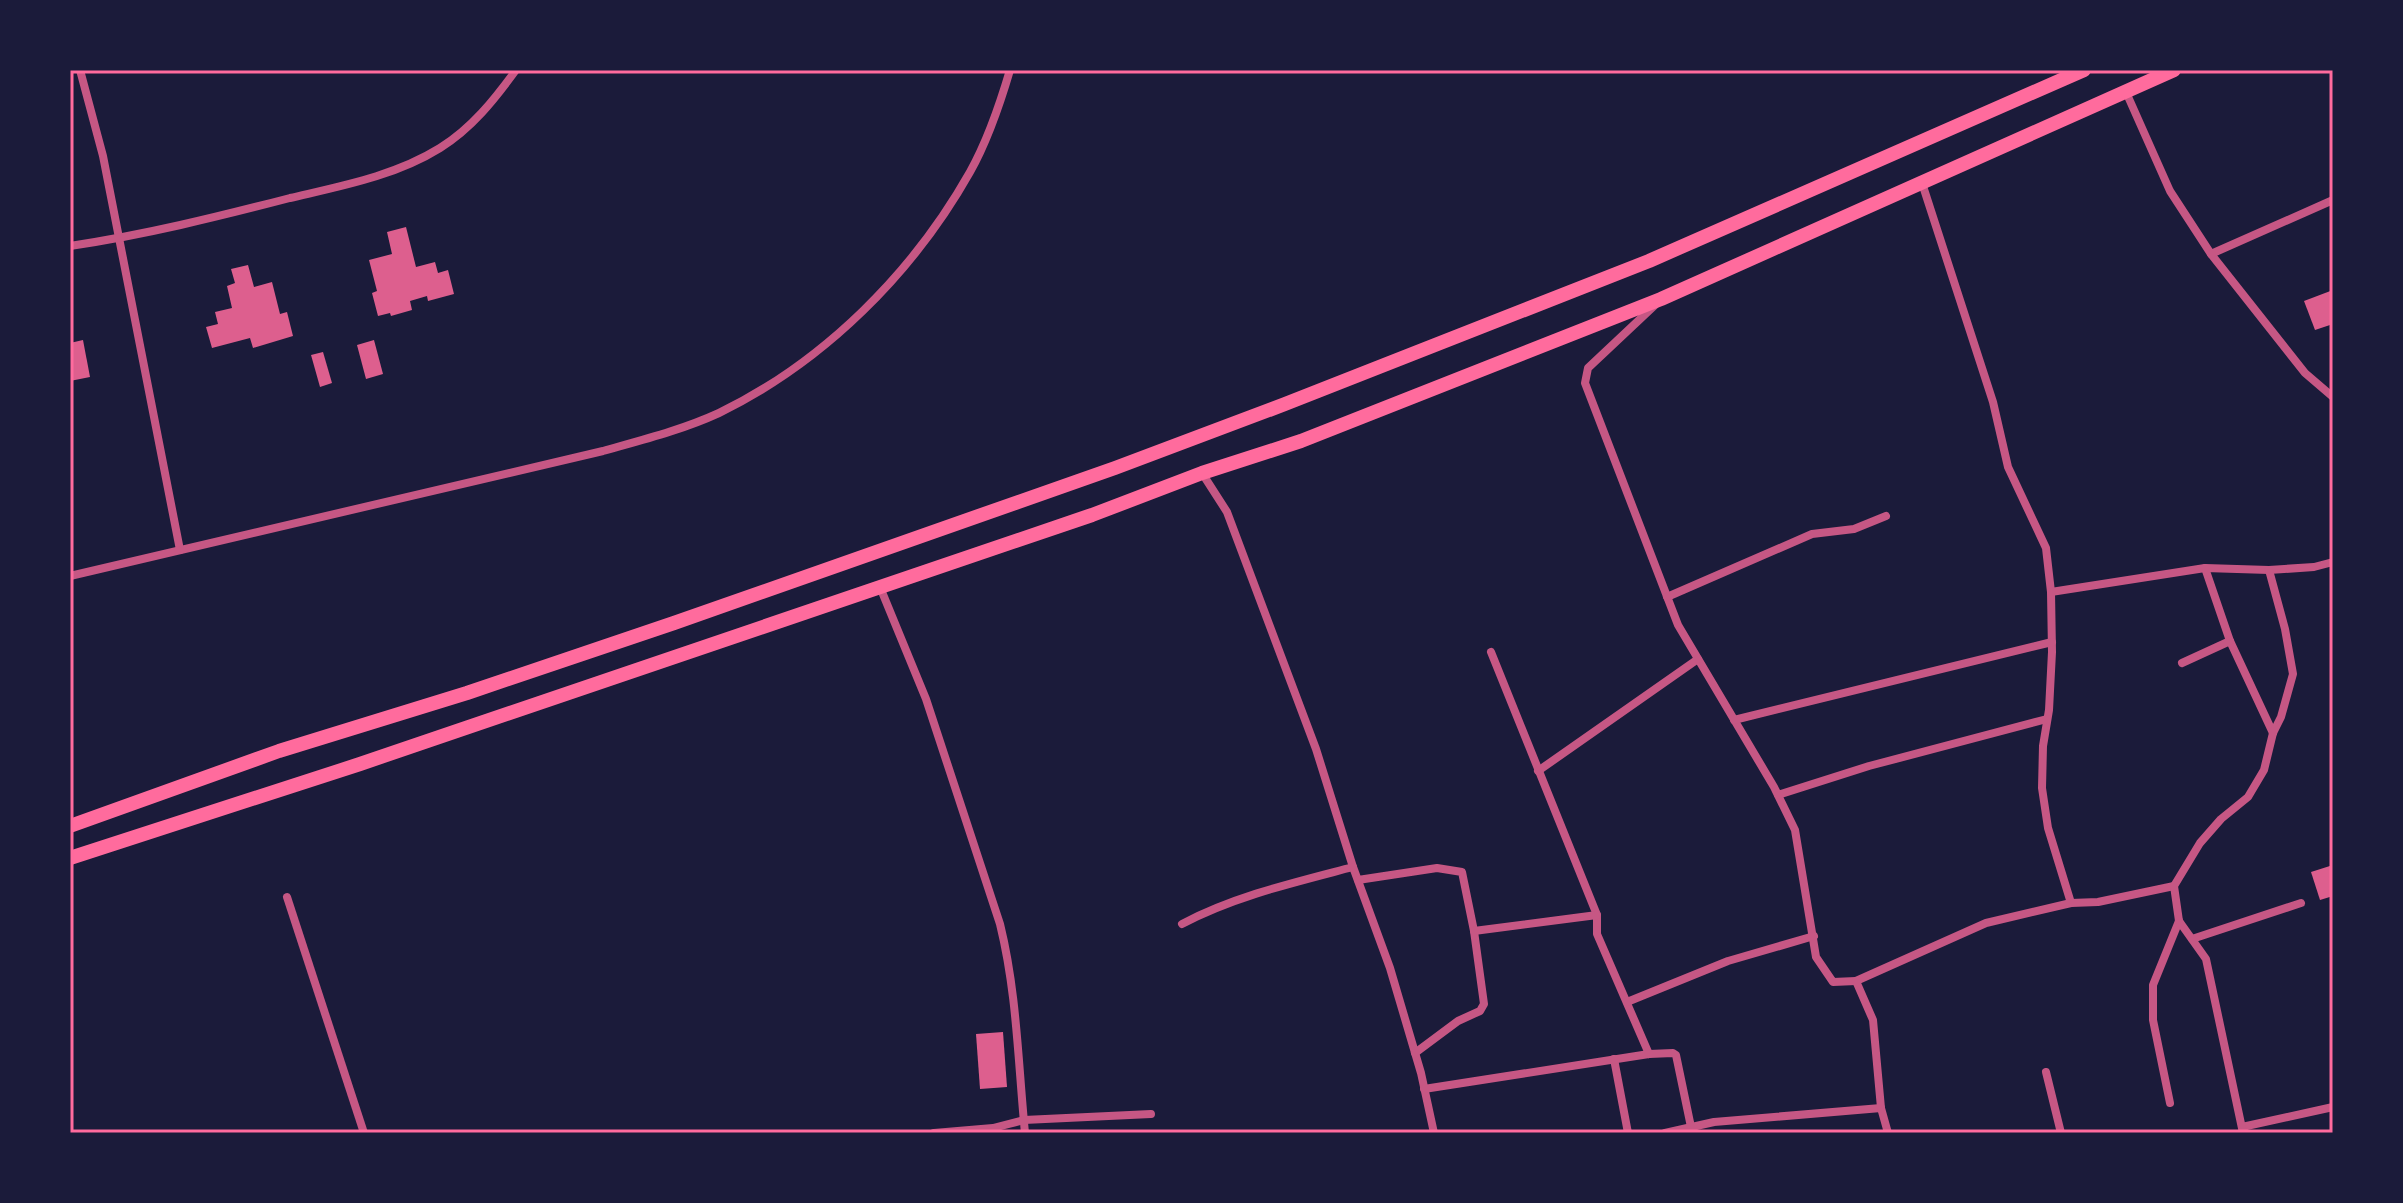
<svg xmlns="http://www.w3.org/2000/svg" width="2403" height="1203" font-family="'DejaVu Sans',sans-serif">
<style>
.building{fill:#dd5f8e}
.lines{fill:none;stroke-linecap:round;stroke-linejoin:round}
.minor{stroke:#c65784;stroke-width:8}
.primary{stroke:#ff6b9d;stroke-width:14}
.neatline{fill:none;stroke:#ff6b9d;stroke-width:3}
</style>
<rect width="100%" height="100%" fill="#1b1b3a"/>
<g class="building">
<polygon points="406,227 416,267 435,262 438,273 448,270 454,294 428,301 427,296 410,301 412,310 391,316 390,313 378,316 372,293 377,291 369,260 392,254 387,232"/>
<polygon points="248,265 254,287 272,282 280,314 287,312 293,336 253,348 250,338 212,348 206,327 218,324 215,312 232,308 227,286 235,283 231,269"/>
<polygon points="2333,290 2333,324 2315,330 2304,301"/>
<polygon points="83,340 90,377 70,381 70,343"/>
<polygon points="374,340 383,374 366,379 357,345"/>
<polygon points="323,352 332,383 320,387 311,355"/>
<polygon points="2333,865 2333,896 2320,900 2311,872"/>
<polygon points="1003,1032 1007,1087 980,1089 976,1034"/>
</g>
<g class="lines">
<g class="minor">
<polyline points="80,70 103,156 180,550"/>
<polyline points="2126,92 2170,191 2211,254 2305,373 2333,397"/>
<polyline points="1922,183 1993,402 2008,467 2046,548 2051,592 2052,652 2049,710 2043,746 2042,788 2048,828 2071,903"/>
<path d="M70,246c74,-11 147,-29 220,-48 51,-12 105,-22 150,-50 32,-20 54,-48 76,-78"/>
<polyline points="2211,254 2333,200"/>
<polyline points="1655,305 1588,368 1585,383 1678,625 1774,787 1795,830 1816,957 1833,982 1856,981"/>
<polyline points="1202,473 1227,512 1316,749 1353,867 1390,968 1421,1073 1434,1133"/>
<polyline points="2205,568 2230,641 2273,733"/>
<path d="M70,576l533,-125c39,-11 79,-21 116,-38 105,-51 194,-140 251,-241 18,-32 30,-68 40,-102"/>
<path d="M880,587l46,112 74,225c17,69 18,138 25,209"/>
<polyline points="2051,592 2205,568 2269,570 2314,567 2333,562"/>
<polyline points="1667,597 1812,534 1854,529 1886,516"/>
<polyline points="1491,652 1597,915 1597,934 1649,1054"/>
<polyline points="2182,663 2230,641"/>
<polyline points="1734,720 2052,642"/>
<polyline points="1538,771 1698,659"/>
<polyline points="1778,795 1869,766 2047,719"/>
<polyline points="1358,880 1437,868 1462,872 1474,931 1484,1004 1480,1011 1458,1021 1415,1053"/>
<polyline points="287,897 364,1133"/>
<path d="M1182,924c53,-28 114,-42 171,-57"/>
<polyline points="1474,931 1597,915"/>
<polyline points="2192,939 2301,903"/>
<polyline points="1627,1002 1728,961 1814,936"/>
<polyline points="1614,1059 1628,1133"/>
<polyline points="2046,1072 2061,1133"/>
<polyline points="1424,1089 1649,1054 1673,1053 1676,1055 1691,1127"/>
<polyline points="2170,1103 2153,1020 2153,985 2179,921"/>
<polyline points="2242,1127 2333,1107"/>
<polyline points="934,1133 993,1128 1024,1120 1151,1114"/>
<polyline points="1665,1133 1714,1122 1881,1108"/>
<polyline points="1888,1133 1881,1108 1873,1020 1856,981 1986,923 2071,903 2098,902 2174,886"/>
<polyline points="2243,1133 2206,959 2179,921 2174,886 2200,843 2221,819 2248,797 2264,770 2273,733 2281,717 2293,674 2285,629 2269,570"/>
</g>
<g class="primary">
<polyline points="70,826 279,751 467,693 674,623 1115,468 1285,404 1649,261 2084,70"/>
<polyline points="70,858 360,764 1092,515 1202,473 1301,441 1661,299 2174,70"/>
</g>
</g>
<rect width="2403" height="1203" fill="none" stroke="#1b1b3a" stroke-width="144"/>
<rect x="72" y="72" width="2259" height="1059" class="neatline"/>
</svg>
